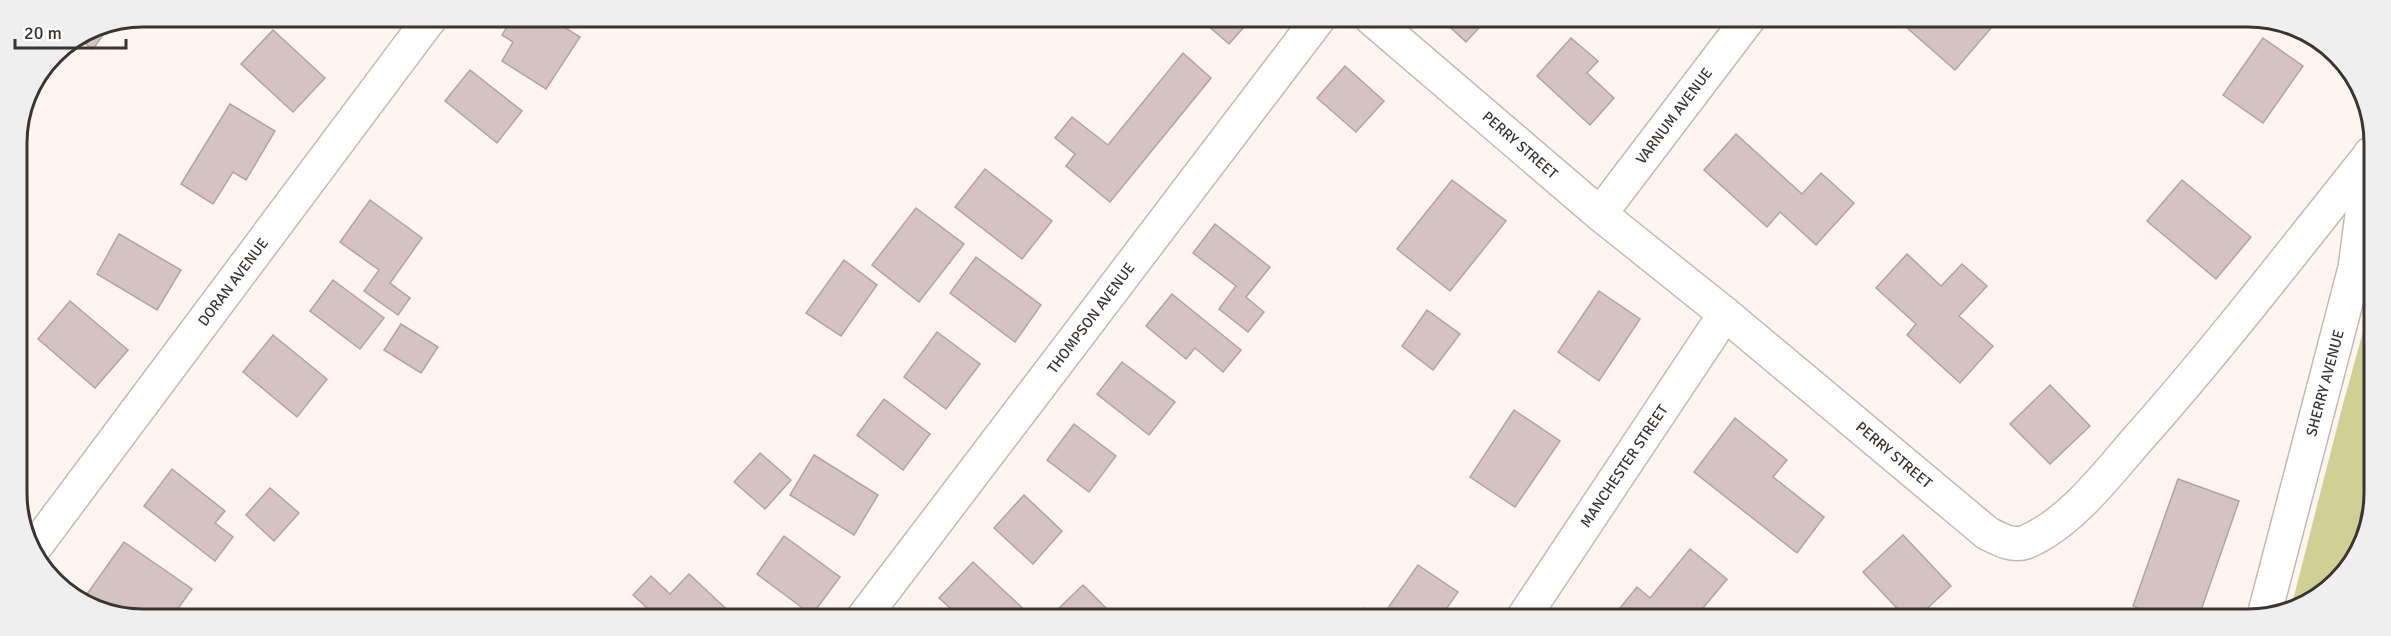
<svg xmlns="http://www.w3.org/2000/svg" width="2391" height="636" font-family="Signika,sans-serif">
<style>
.green{fill:#d0d095}
.building{fill:#d4c3c1;stroke:#b3a3a1;stroke-width:1.5}
.lines{fill:none;stroke-linecap:round;stroke-linejoin:round}
.street-casing{stroke:#c7b9b1;stroke-width:36}
.street{stroke:#fff;stroke-width:33}
.labels{text-anchor:middle;dominant-baseline:central;stroke-width:5;stroke-linejoin:round;paint-order:stroke}
.street-label{font-size:15px;fill:#3b3532;stroke:#fff}
.rim{fill:none;stroke:#3b3532;stroke-width:3}
</style>
<rect width="100%" height="100%" fill="#fef5f0"/>
<polygon class="green" points="2372,299 2372,518 2331,588 2292,604 2343,404"/>
<g class="building">
<polygon points="513,17 548,17 580,37 546,89 502,61 513,42 502,35"/>
<polygon points="604,17 625,17 617,27"/>
<polygon points="1199,18 1252,18 1229,44"/>
<polygon points="1440,18 1488,18 1466,42"/>
<polygon points="1897,19 1984,19 1992,27 1955,70"/>
<polygon points="108,24 110,25 93,49 77,38 95,26"/>
<polygon points="273,30 325,78 293,112 241,64"/>
<polygon points="1571,38 1598,61 1587,73 1614,98 1590,125 1537,76"/>
<polygon points="2263,38 2303,66 2263,123 2223,95"/>
<polygon points="1183,53 1211,78 1110,202 1066,166 1075,154 1055,138 1072,117 1108,145"/>
<polygon points="1345,66 1384,101 1356,132 1317,98"/>
<polygon points="470,70 522,111 497,143 445,101"/>
<polygon points="230,104 275,131 246,180 233,172 213,204 181,184"/>
<polygon points="1736,134 1802,194 1821,173 1854,203 1816,245 1780,212 1767,227 1704,170"/>
<polygon points="985,169 1052,221 1022,259 955,207"/>
<polygon points="1452,180 1506,221 1450,291 1397,249"/>
<polygon points="2182,180 2251,237 2216,279 2147,221"/>
<polygon points="370,200 422,238 390,283 410,298 398,315 364,291 379,270 340,242"/>
<polygon points="916,208 964,244 919,302 872,265"/>
<polygon points="1215,224 1270,267 1246,297 1264,312 1248,332 1219,309 1236,286 1193,253"/>
<polygon points="119,234 181,270 157,310 97,274"/>
<polygon points="1907,254 1941,286 1962,264 1987,286 1959,316 1993,346 1960,383 1907,335 1916,324 1876,288"/>
<polygon points="976,257 1041,305 1015,342 950,293"/>
<polygon points="844,260 877,285 841,336 806,313"/>
<polygon points="333,280 384,318 360,349 310,311"/>
<polygon points="1599,291 1640,319 1599,381 1558,352"/>
<polygon points="1172,294 1241,350 1223,372 1195,348 1186,359 1146,326"/>
<polygon points="70,301 128,350 95,388 38,339"/>
<polygon points="1427,310 1460,334 1433,370 1402,346"/>
<polygon points="401,324 438,347 421,373 384,350"/>
<polygon points="937,332 980,364 946,409 904,377"/>
<polygon points="273,335 327,379 297,417 243,372"/>
<polygon points="1122,362 1175,402 1149,435 1097,394"/>
<polygon points="2050,385 2090,426 2050,464 2010,424"/>
<polygon points="884,399 930,434 903,470 857,435"/>
<polygon points="1514,410 1560,441 1515,507 1470,477"/>
<polygon points="1735,418 1787,460 1773,477 1824,517 1797,553 1694,472"/>
<polygon points="1074,424 1116,456 1089,492 1047,460"/>
<polygon points="760,453 791,480 765,509 734,482"/>
<polygon points="814,455 878,495 854,535 790,495"/>
<polygon points="172,469 225,511 215,523 233,537 215,561 144,506"/>
<polygon points="2178,479 2239,501 2198,619 2169,619 2133,606"/>
<polygon points="270,488 299,513 274,541 246,515"/>
<polygon points="1024,495 1062,531 1033,564 994,528"/>
<polygon points="1903,535 1951,586 1916,619 1907,619 1863,572"/>
<polygon points="784,536 840,577 812,615 757,574"/>
<polygon points="124,542 192,589 172,617 119,617 87,594"/>
<polygon points="1690,549 1727,579 1694,619 1611,619 1637,587 1650,598"/>
<polygon points="973,562 1030,615 1027,618 961,618 939,598"/>
<polygon points="1418,565 1458,592 1440,618 1381,618"/>
<polygon points="689,574 736,618 658,618 633,595 651,576 670,594"/>
<polygon points="1083,585 1106,608 1096,618 1065,618 1057,610"/>
<polygon points="1364,608 1377,618 1357,618"/>
</g>
<g class="lines">
<defs>
<g id="street">
<path d="M1371,18l229,196 125,100 262,219c12,6 25,14 39,9 43,-18 80,-66 110,-101 82,-92 157,-190 234,-286"/>
<polyline points="1600,214 1749,18"/>
<polyline points="35,547 431,17"/>
<polyline points="2264,616 2355,268 2370,154"/>
<polyline points="863,618 1319,18"/>
<polyline points="1523,618 1725,314"/>
</g>
</defs>
<use href="#street" class="street-casing"/>
<use href="#street" class="street"/>
</g>
<g class="labels">
<g class="street-label">
<text transform="translate(1674 116) rotate(-53)">VARNUM AVENUE</text>
<text transform="translate(1520 145) rotate(41)">PERRY STREET</text>
<text transform="translate(233 282) rotate(-53)">DORAN AVENUE</text>
<text transform="translate(1091 318) rotate(-53)">THOMPSON AVENUE</text>
<text transform="translate(2325 383) rotate(-75)">SHERRY AVENUE</text>
<text transform="translate(1894 455) rotate(40)">PERRY STREET</text>
<text transform="translate(1624 466) rotate(-56)">MANCHESTER STREET</text>
</g>
</g>
<path d="M0 0H2391V636H0ZM143 27H2248A116 116 0 0 1 2364 143V493A116 116 0 0 1 2248 609H143A116 116 0 0 1 27 493V143A116 116 0 0 1 143 27Z" fill="#efefef" fill-rule="evenodd"/>
<path class="rim" d="M143 27H2248A116 116 0 0 1 2364 143V493A116 116 0 0 1 2248 609H143A116 116 0 0 1 27 493V143A116 116 0 0 1 143 27Z"/>
<path d="M15 39v9h111v-9" fill="none" stroke="#3b3532" stroke-width="3"/>
<text x="24" y="39" font-size="18" fill="#3b3532" stroke="#ffffff" stroke-width="4.5" paint-order="stroke">20 m</text>
</svg>
